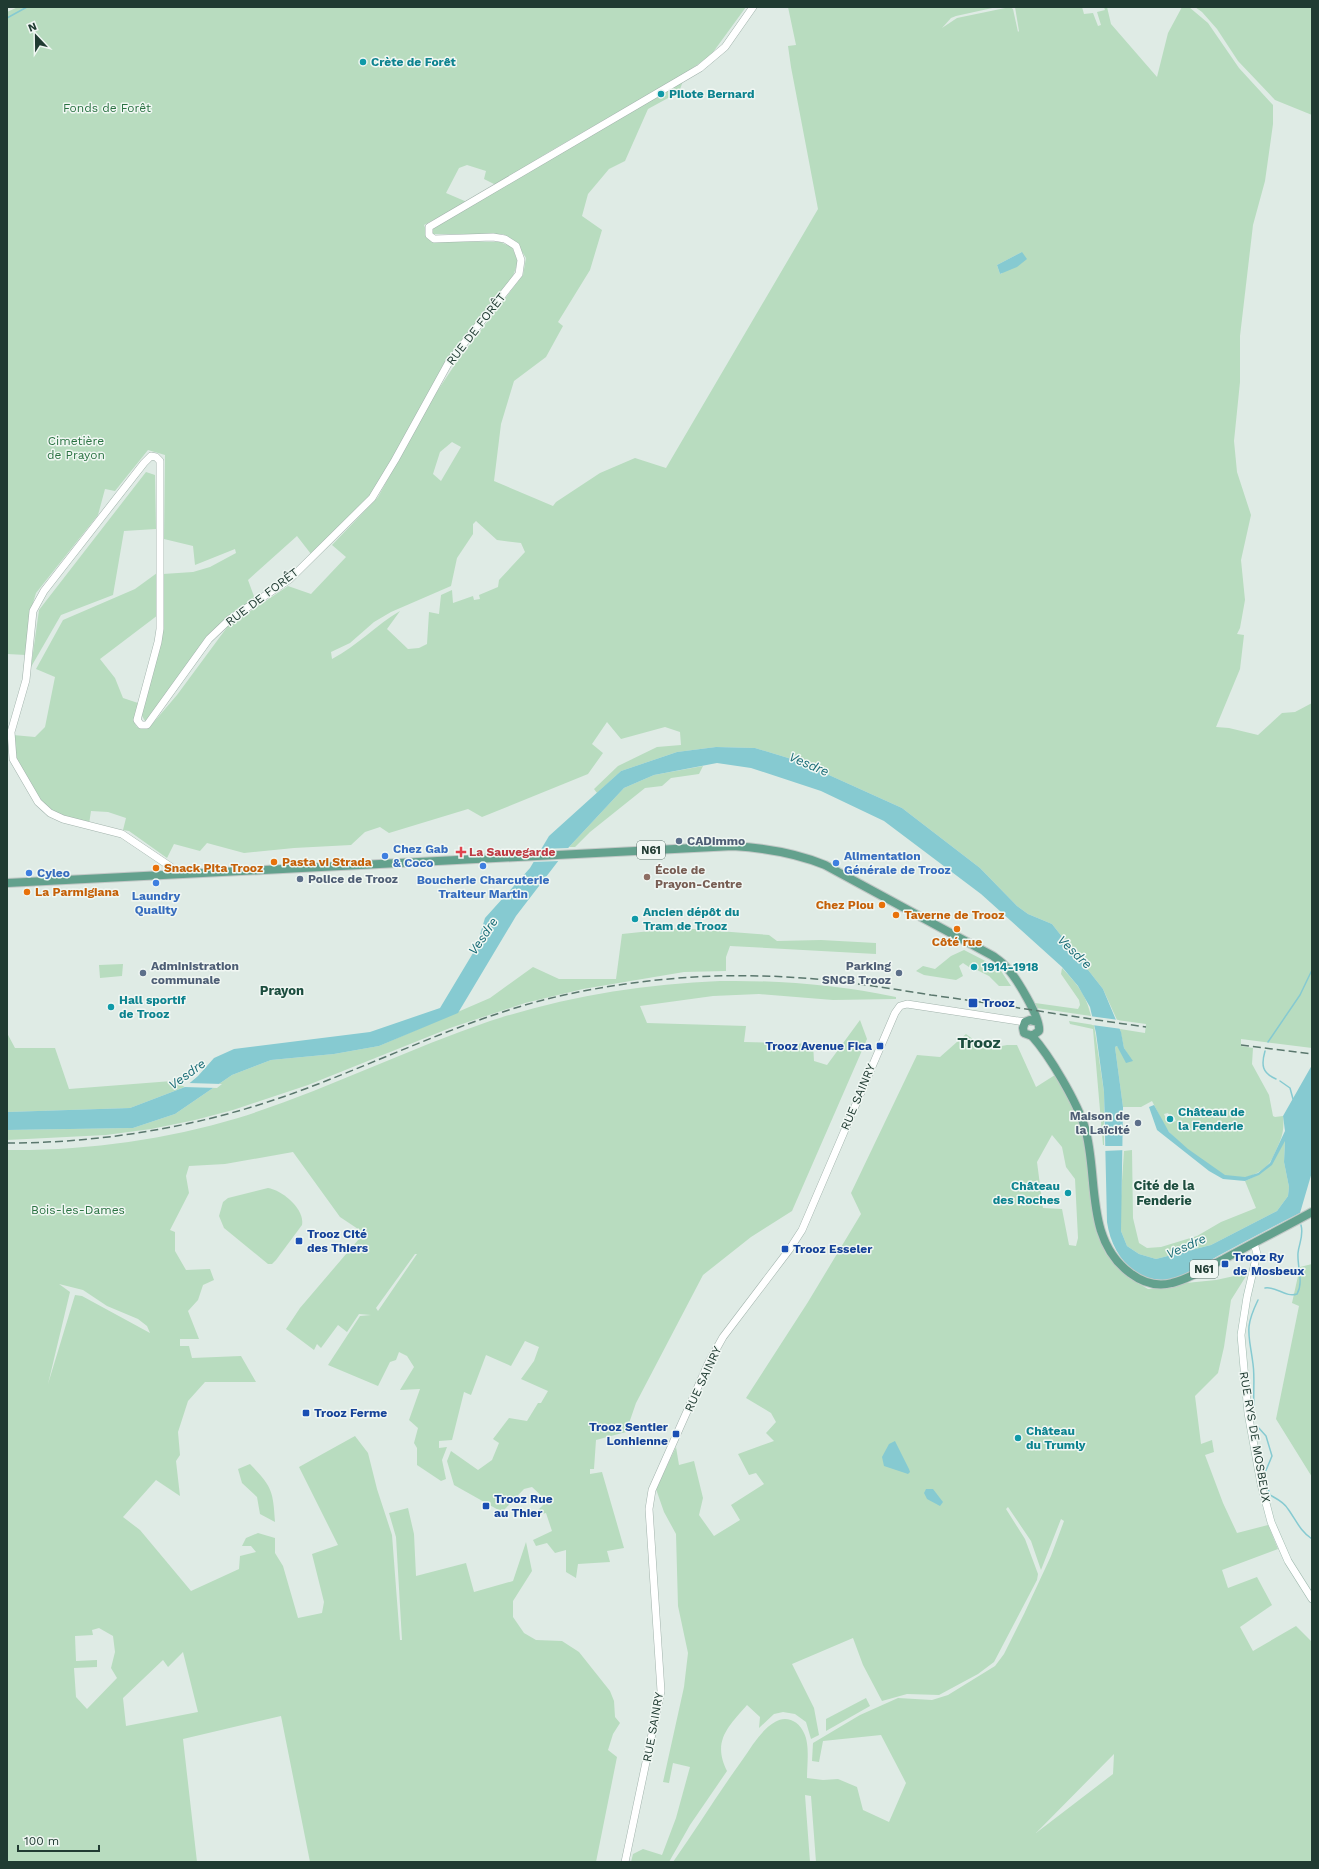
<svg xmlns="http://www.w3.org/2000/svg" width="1319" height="1869" font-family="'Work Sans',sans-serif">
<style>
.green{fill:#b8dcbf;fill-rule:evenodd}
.water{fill:#86cad1}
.pier{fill:#dfebe5}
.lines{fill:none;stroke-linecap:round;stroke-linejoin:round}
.stream{stroke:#86cad1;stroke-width:1.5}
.tertiary-casing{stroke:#a2b3ac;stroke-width:8}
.secondary-casing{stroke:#a0baaf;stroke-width:8}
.primary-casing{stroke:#c1c8c6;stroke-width:10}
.tertiary{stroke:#fff;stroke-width:7}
.secondary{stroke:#fff;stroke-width:7}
.primary{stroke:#63a18d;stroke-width:8}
.rail{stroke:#5a776d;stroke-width:1.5;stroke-dasharray:8 4;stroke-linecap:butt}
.culture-dot{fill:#0f9aa8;stroke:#f0f7f3;stroke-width:1.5}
.service-dot{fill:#5c6f8a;stroke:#f0f7f3;stroke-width:1.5}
.health-dot{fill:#e0444e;stroke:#f0f7f3;stroke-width:1.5}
.shop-dot{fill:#3f7fe0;stroke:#f0f7f3;stroke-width:1.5}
.food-dot{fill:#e8710a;stroke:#f0f7f3;stroke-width:1.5}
.education-dot{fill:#8d6e63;stroke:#f0f7f3;stroke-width:1.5}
.transit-dot{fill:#1a4fb4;stroke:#f0f7f3;stroke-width:1.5}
.labels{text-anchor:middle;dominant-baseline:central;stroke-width:3;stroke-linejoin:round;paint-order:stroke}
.shield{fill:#f0f7f3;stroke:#5e736c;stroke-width:1}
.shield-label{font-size:11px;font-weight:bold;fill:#203b32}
.culture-label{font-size:12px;font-weight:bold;fill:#0d838f;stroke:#f0f7f3;text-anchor:start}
.park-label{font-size:12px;fill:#2a7242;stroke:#f0f7f3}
.street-label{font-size:12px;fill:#203b32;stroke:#f0f7f3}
.service-label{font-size:12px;font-weight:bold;fill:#4e5e75;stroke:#f0f7f3;text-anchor:start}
.shop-label{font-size:12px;font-weight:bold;fill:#366cbe;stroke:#f0f7f3;text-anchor:start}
.health-label{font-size:12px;font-weight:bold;fill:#be3a42;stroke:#f0f7f3;text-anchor:start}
.food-label{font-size:12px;font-weight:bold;fill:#c56008;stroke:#f0f7f3;text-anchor:start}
.education-label{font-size:12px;font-weight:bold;fill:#785e54;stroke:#f0f7f3;text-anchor:start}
.transit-label{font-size:12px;font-weight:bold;fill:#164399;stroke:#f0f7f3;text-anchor:start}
.water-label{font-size:13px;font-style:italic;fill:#1a6d77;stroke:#f0f7f3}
.neighbourhood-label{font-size:13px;font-weight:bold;fill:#1c4d3e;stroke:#f0f7f3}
.district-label{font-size:16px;font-weight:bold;fill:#1c4d3e;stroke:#f0f7f3}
</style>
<rect width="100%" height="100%" fill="#dfebe5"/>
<g class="green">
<polygon points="18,7 746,7 711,55 687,72 547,153 496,185 484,179 486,171 467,165 459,168 446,193 467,202 424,225 431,241 500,242 512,247 518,262 513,276 447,362 374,492 311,554 297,536 248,580 255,599 231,614 210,635 150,720 145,721 142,716 142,706 160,646 164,625 163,574 193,572 210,567 236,553 235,549 195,565 193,546 164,539 165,455 148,450 115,491 105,489 98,515 36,593 29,616 26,655 7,654 7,12"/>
<path d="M788,7h209l-41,9 -5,2 -9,10 15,-10 53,-11 3,2 5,23 1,-1 -4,-24h67l2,7 9,-1 5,13 3,-1 -4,-13 8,-2 -1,-3h3l4,17 46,53 11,-44 14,-26h7l19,16 31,45 34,37v19l-8,57 -12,44 -13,111v46l-6,59 3,31 14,43 -10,45 4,40 -5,28 -3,6 7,1 -4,34 -24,58 13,1 29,7 24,-22 13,-1 17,-9v345l-71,-9v7l12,2 -1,16 17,31 4,21 2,1 8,-1c2,18 -3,25 -10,41 -8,17 -32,26 -49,18 -17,-8 -41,-28 -54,-42 -7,-8 -12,-21 -18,-32l-11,6h-18l-8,-60 2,-1 15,15 -8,-13 -4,-19 25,4 1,-9 -29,-4 -14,-31 -51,-65 -24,-10 -11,-8 -37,-38 -78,-60 -104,-47 -43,-13 -39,-1 -39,5 -56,19 -24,22 -3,-4 24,-23 39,-19 24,-2 -1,-13 -15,-5 -44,12 -14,-17 -15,22 11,9 -15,21 -106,43 -14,-8 -79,24 -9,-6 -15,5 -14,13 -57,3 -50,5 -37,-10 -7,8 -26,-7 -7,14 -38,-27 -6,-1 3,-12 -18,-6 -17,-1 -2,13 -24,-7 -14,-7 -11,-11 -23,-40 -4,-24 22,2 10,-10 10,-50 -19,-8 27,-49 72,-31 22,-16 1,42 -58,44 15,19 8,20 15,5 -3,21 2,3 9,2 7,-6 24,-28 51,-69 60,-40 23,8 35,-37 -14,-12 46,-48 52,-95 28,-42 65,-85 3,-17 -10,-16 -13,-8h-71l-1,-5 252,-148 -4,11 -31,17 -23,52 -16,8 -21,25 -6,22 20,14 -12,40 -32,52 5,4 -17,31 -32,24 -13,43 -7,57 59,25 3,-4 44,-29 35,-15 31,10 152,-259 -27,-142 -3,-21 8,-1zM1022,252l-21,22h-1l-3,-9zM452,442l9,5 -20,34 -8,-7 7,-22zM476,521l21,19 24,3 4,9 -26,28 -1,7 -19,8 1,4 -6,1 -1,-4 -20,7 -1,-13 -11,5 -2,19 -10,-2 -2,32 -8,4 -11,1 -21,-20 13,-18c-24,14 -43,35 -68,48l-1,-7 19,-9 24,-21 17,-10 60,-26 6,-28 16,-24v-10zM1168,1113l2,4 3,-2 3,6 -6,2 -3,-2 -3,-7z"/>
<polygon points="1195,7 1312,7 1312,115 1275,100 1238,61 1217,29 1202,12"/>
<polygon points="146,472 155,475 156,529 124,531 113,595 61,615 31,667 39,610"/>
<polygon points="703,766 699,774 671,778 662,786 645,788 590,832 575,847 569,847 624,788 654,775"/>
<polygon points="679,928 769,935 777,941 821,940 876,943 876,954 730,946 726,957 726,971 684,972 583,989 525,1003 450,1028 308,1085 233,1110 195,1120 151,1129 106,1135 7,1140 7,1130 133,1128 175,1114 232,1075 271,1060 334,1054 379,1046 490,998 533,967 559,979 616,979 622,934"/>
<polygon points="964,950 999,968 1011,986 999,986 989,976 977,970 975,971 963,963 959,966 963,976 956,980 924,975 916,971 923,966 935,969 951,956"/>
<polygon points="123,964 122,976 100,978 99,965"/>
<path d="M1062,968c15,16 24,26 29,48l-55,-8 -1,-5 43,6 2,-4 -1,-5 -18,-26z"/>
<path d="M720,981c59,-1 118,4 176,16v2l-63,1 -74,-6 -46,2 -73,10 7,17 99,3 -2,16 69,2 1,17 13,4 33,-45 7,19 -75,172 -41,26 -48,38 -67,128 -10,29 -30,8 -2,29h-4v5l12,-2 22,76 -17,3 3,11 -32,2 -2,14 -10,-6v-22l-11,3 -8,-10 -11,3 -3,-6 19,-9 -6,-18 -9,2 -1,-3 11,-11 -15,-14 -8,2 -22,23 -48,-27 -7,-24 4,-10 27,19 14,-10 7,-17 -6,-4 16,-21 18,3 11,-18h3l7,-12 -27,-12 13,-18 5,-14 -14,-6 -14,25 -25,-11 -15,40 -7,-3 -12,48 -13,1v7l8,-1 -5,13 4,19 -5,2 -24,-16v-17l-3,-5 4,-15 -9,-8 11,-31 -20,1 14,-23 -7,-11 -8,-4 -3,8 -6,2 -12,24 -50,-21 32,-49 11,-1 -12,-1 -12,18 -9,-7 -17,23 -4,-4 -3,6 -28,-21 14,-21 64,-75 -24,-16 -47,-65 -68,12 -36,2 -3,10 3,17 -19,37 5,2v19l11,19 24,-1 4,11 -11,5 -5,15 -10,11 11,28h-19v7h9l3,12 49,-2 15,26h-51l-17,19 -10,31 2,23 -4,6 4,35 -24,-16 -33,37 17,13 51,61 48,-22 1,-13 16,-4 -5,-6h-9l4,-8 12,-5 17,5v15l8,13 15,52 24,-5 2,-11 -12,-48 26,-9 -39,-78 56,-31 13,17 9,36 15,46 8,105h2l-6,-103 -7,-24 19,-5 6,26 2,42 50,-13 8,29 39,-11 13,-39 6,29 -19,30v16l11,16 12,7 26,1 17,11 31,39 4,10 1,16 5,6 -7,11 -5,16 9,7 -21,105h-286l-29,-146 -98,23 14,123h-190v-712c77,1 157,-10 231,-32 86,-27 167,-68 252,-97 74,-24 152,-37 230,-40zM415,1254h2l-39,57 -2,-3zM59,1284l24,6 24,16 31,13 9,7 3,7 -68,-37 -7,-1 -27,89 22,-92zM99,1628l14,8 2,16 -4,16 6,10 -30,31 -11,-12 -2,-29 23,-1v-7l-21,1 -1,-25 18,-1 -1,-5zM183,1652l15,60 -72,14 -3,-28 40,-38 5,7z"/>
<polygon points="1069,1021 1094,1025 1104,1092 1104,1145 1103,1145 1093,1029 1070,1024"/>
<polygon points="7,1033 15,1048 55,1048 69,1089 172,1081 185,1087 130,1108 7,1112"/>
<path d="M966,1034l20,15 21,-4h10l19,42 19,-12 22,40 11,33 8,83 10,23 22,23 20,12 16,-1 22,-5 30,-3 32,-7 -17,27 -7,47 -6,26 -23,23 6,48 11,-4 2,12 -9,3 18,48 14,30 31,-8 10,24 -56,21 6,18 29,-11 15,28 -32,22 13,24 43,-25 16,16v220h-496l-5,-66 -6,-1 5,67h-137c24,-34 46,-70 70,-103 9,-13 18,-29 32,-37 11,-7 24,-1 29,11 6,12 3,31 3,45l16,2 15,-1 19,8 6,23 26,12 17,-39 -25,-48 -58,6 -4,21 -7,-1 1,-18 47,-28 38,-17 34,2 16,-5 47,-29 9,-12 20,-40 27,-58 13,-35 -3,-2 -20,51 -10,-29 -23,-34 -2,2 19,30 13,35 -1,6 -43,82 -16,12 -39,21 -32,-1 -25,7 -19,-36 -10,-27 -61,26 22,44 5,27 -8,4 -5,-17 -11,-8 -12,-2 -9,2 -15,14 1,-11 -13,-12c-19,22 -35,36 -20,66l-37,54 -21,37h-38l2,-8 10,-5 19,6 14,-37 14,-51 -17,-4 -4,20 -6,-1 21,-95 4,-34 -10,-47 -2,-72 -12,-22 -8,-23 20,-42 3,18 15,-4 9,37 -4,17 15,21 26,-16 -9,-15 33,-21 -8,-11 -7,2 -11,-21 36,-13 -8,-8 10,-11 -5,-9 -25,-15 62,-96 53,-88 -10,-21 66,-138 23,2zM1052,1135l10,12 4,20 9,12 3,59 -2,8 -7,-1 -7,-36 -19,-1 -6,-46zM1114,1754l-1,20 -77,59z"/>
<path d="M1285,1140l-1,22 5,25 -1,9 -11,15 -66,34 -55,14 -17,-5 -12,-8 -6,-15v-35l3,-45 8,-1 1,68 6,25 8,5 14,-1 36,-11 24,-14 35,-14 -11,-27c25,-10 28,-19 40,-41z"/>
<path d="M268,1188c14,2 37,21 34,37l-26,35 -4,4h-4l-44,-36 -5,-12 4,-14 5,-4z"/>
<polygon points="1312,1264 1312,1477 1276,1419 1299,1306 1292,1303 1300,1267"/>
<path d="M250,1464c22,23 23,26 25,58l-15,-8 -3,-17 -15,-14 -4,-14z"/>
<polygon points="866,1698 870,1706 826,1731 826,1719"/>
</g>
<g class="water">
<polygon points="1022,252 1027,259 1017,267 1000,274 997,265"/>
<path d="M716,747l39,1 43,13 104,47 78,60 37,38 11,8 24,10 51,65 18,43 3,16 9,13 -7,2 -9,-17 -2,1 8,60 -2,124 6,15 12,8 17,5 55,-14 66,-34 11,-15 1,-9 -5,-25 1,-21 -13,24 -13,10 -14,6 -22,-2 -14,-8 -52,-41 -8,-23 5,-2 15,27 19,17 37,26 20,2 13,-4 12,-10 15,-32 -2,-15 29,-51v107l-12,41c-28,14 -56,29 -84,44 -14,8 -37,23 -53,23 -32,0 -52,-29 -56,-58l-3,-130 -8,-59 -6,-26 -12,-21 -16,-19 -81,-73 -97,-73 -63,-30 -70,-23 -34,-5 -63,12 -30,13 -55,59 -53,69 -58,97 -79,33 -45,8 -63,6 -39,15 -57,39 -42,14 -126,2v-18l123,-4 55,-21 13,-11 16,-18 20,-9 136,-17 70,-24 36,-60 9,-30 45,-50 19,-32 72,-65 56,-19z"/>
<polygon points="895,1441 909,1469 910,1472 908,1474 884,1466 882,1457 889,1444"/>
<polygon points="926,1489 933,1489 943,1502 940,1506 927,1499 924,1493"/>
</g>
<g class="pier">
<polygon points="569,848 560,861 532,862 540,849"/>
<polygon points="1089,1016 1119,1020 1122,1029 1092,1025"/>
<polygon points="188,1083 222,1084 217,1088 184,1087"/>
<polygon points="1103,1146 1126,1146 1126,1150 1103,1151"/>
</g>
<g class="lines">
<g class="stream">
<polyline points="7,18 27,7"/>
<polyline points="1268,1042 1300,995 1312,970"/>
<path d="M1265,1051c-4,14 -3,22 11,28"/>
<polyline points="1280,1081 1290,1088 1293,1099"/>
<path d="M1265,1288c11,-2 21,10 32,6 7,-12 0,-27 1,-41 1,-10 6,-17 3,-28"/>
<path d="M1254,1408c-1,-15 1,-30 -1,-44 -4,-31 -9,-35 5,-64"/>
<path d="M1257,1426l9,10 6,20 -8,19 6,20c7,4 14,7 18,14 8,11 12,22 24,30"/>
</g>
<defs>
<g id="tertiary">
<polyline points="174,874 171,867 122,834 63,819 50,813 38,802 13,759 11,732 26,680 33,611 44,591 144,463 151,456 156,457 160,461 160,629 158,642 137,720 141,725 147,725 209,639 230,619 290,579 372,498 395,460 449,362 519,274 521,260 516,246 505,239 493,237 434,239 429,235 429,227 700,68 725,47 753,7"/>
<polyline points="625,1862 661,1691 649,1509 652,1490 709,1362 723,1337 789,1250 802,1230 895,1013 900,1006 907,1004 1025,1022"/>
</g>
<polyline id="secondary" points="1254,1243 1257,1254 1247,1297 1241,1335 1248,1413 1261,1484 1271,1522 1288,1561 1312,1599"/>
<g id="primary">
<path d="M7,883l726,-37c32,2 63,7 92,19l168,91c4,3 9,6 12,10 10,9 36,52 34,65l-7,5 -8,-3 -1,-5 2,-6 5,-2 7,2"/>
<path d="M1032,1036c18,20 45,66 53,92 14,48 -1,111 45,145 12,9 27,14 42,10 18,-4 35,-16 52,-24 29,-16 59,-31 88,-47"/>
</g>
</defs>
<use href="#tertiary" class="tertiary-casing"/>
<use href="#secondary" class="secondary-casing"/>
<use href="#primary" class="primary-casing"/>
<use href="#tertiary" class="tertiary"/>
<use href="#secondary" class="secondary"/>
<use href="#primary" class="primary"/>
<g class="rail">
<polyline points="1241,1045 1312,1054"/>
<path d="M7,1143c98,0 196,-17 287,-50 91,-33 176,-77 270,-98 65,-14 132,-21 198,-19 57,1 113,10 169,19 72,10 143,22 215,32"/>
</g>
</g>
<g class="culture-dot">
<circle cx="363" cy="62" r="4"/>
<circle cx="661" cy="94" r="4"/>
<circle cx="635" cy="919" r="4"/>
<circle cx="974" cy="967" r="4"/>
<circle cx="111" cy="1007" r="4"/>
<circle cx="1170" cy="1119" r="4"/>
<circle cx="1068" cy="1193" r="4"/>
<circle cx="1018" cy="1438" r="4"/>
</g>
<g class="service-dot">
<circle cx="679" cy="841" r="4"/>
<circle cx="300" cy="879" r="4"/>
<circle cx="143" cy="973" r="4"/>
<circle cx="899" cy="973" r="4"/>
<circle cx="1138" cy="1123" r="4"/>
</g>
<path class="health-dot" d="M459 846h4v4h4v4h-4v4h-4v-4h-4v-4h4z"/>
<g class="shop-dot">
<circle cx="385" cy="856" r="4"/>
<circle cx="836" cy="863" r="4"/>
<circle cx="483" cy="866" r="4"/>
<circle cx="29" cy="873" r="4"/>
<circle cx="156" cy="883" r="4"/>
</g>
<g class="food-dot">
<circle cx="274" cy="862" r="4"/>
<circle cx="156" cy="868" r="4"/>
<circle cx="27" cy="892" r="4"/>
<circle cx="882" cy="905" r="4"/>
<circle cx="896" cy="915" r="4"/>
<circle cx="957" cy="929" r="4"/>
</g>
<circle class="education-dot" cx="647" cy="877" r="4"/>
<g class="transit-dot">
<rect x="968" y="998" width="10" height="10" rx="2"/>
<rect x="876" y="1042" width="8" height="8" rx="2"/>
<rect x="295" y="1237" width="8" height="8" rx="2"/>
<rect x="781" y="1245" width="8" height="8" rx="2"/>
<rect x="1221" y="1260" width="8" height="8" rx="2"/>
<rect x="302" y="1409" width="8" height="8" rx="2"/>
<rect x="672" y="1430" width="8" height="8" rx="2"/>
<rect x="482" y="1502" width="8" height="8" rx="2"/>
</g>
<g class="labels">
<g class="shield">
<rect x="637" y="841" width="28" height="18" rx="3"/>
<rect x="1190" y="1260" width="28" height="18" rx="3"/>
</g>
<g class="shield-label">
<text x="651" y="850">N61</text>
<text x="1204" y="1269">N61</text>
</g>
<g class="culture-label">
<text x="371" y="62">Crète de Forêt</text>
<text x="669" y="94">Pilote Bernard</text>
<text x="643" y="912">Ancien dépôt du<tspan x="643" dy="14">Tram de Trooz</tspan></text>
<text x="982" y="967">1914-1918</text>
<text x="119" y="1000">Hall sportif<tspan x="119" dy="14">de Trooz</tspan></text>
<text x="1178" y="1112">Château de<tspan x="1178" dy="14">la Fenderie</tspan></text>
<text x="1060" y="1186" text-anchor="end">Château<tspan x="1060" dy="14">des Roches</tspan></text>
<text x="1026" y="1431">Château<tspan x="1026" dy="14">du Trumly</tspan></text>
</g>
<g class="park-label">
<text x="107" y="108">Fonds de Forêt</text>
<text x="76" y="441">Cimetière<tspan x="76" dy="14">de Prayon</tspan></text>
<text x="78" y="1210">Bois-les-Dames</text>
</g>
<g class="street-label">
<text transform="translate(476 329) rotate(-52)">RUE DE FORÊT</text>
<text transform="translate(262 597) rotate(-37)">RUE DE FORÊT</text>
<text transform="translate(858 1097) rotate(-67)">RUE SAINRY</text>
<text transform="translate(703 1379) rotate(-65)">RUE SAINRY</text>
<text transform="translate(1255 1437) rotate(80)">RUE RYS DE MOSBEUX</text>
<text transform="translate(653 1727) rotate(-80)">RUE SAINRY</text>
</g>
<g class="service-label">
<text x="687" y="841">CADimmo</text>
<text x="308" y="879">Police de Trooz</text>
<text x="151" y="966">Administration<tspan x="151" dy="14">communale</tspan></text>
<text x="891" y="966" text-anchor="end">Parking<tspan x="891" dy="14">SNCB Trooz</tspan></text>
<text x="1130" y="1116" text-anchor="end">Maison de<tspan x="1130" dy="14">la Laïcité</tspan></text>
</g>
<g class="shop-label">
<text x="393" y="849">Chez Gab<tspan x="393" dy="14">&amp; Coco</tspan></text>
<text x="844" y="856">Alimentation<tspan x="844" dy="14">Générale de Trooz</tspan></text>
<text x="37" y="873">Cyleo</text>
<text x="483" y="880" text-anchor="middle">Boucherie Charcuterie<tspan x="483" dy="14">Traiteur Martin</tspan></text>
<text x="156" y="896" text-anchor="middle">Laundry<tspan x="156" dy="14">Quality</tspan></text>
</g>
<g class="health-label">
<text x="469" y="852">La Sauvegarde</text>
</g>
<g class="food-label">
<text x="282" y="862">Pasta vi Strada</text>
<text x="164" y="868">Snack Pita Trooz</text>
<text x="35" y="892">La Parmigiana</text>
<text x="874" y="905" text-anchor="end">Chez Piou</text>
<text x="904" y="915">Taverne de Trooz</text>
<text x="957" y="942" text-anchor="middle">Côté rue</text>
</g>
<g class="education-label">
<text x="655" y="870">École de<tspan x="655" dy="14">Prayon-Centre</tspan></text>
</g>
<g class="transit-label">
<text x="982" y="1003">Trooz</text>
<text x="872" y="1046" text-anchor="end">Trooz Avenue Fica</text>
<text x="307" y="1234">Trooz Cité<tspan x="307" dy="14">des Thiers</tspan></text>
<text x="793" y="1249">Trooz Esseler</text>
<text x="1233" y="1257">Trooz Ry<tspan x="1233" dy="14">de Mosbeux</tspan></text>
<text x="314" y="1413">Trooz Ferme</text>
<text x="668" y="1427" text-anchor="end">Trooz Sentier<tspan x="668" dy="14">Lonhienne</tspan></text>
<text x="494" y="1499">Trooz Rue<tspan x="494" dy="14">au Thier</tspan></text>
</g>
<g class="water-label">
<text transform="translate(809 764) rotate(23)">Vesdre</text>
<text transform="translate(483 936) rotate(-56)">Vesdre</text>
<text transform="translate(1075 952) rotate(44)">Vesdre</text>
<text transform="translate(187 1074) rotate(-36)">Vesdre</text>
<text transform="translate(1186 1246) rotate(-24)">Vesdre</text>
</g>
<g class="neighbourhood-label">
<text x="282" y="990">Prayon</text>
<text x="1164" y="1185">Cité de la<tspan x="1164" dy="15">Fenderie</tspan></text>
</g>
<g class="district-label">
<text x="979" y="1042">Trooz</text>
</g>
</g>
<rect width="1319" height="1869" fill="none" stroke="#203b32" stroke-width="16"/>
<g transform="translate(36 36) rotate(338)" stroke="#f0f7f3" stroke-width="3" paint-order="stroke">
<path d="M0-3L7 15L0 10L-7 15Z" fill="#203b32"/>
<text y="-6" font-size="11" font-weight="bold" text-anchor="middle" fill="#203b32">N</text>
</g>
<path d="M18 1845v6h81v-6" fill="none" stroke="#203b32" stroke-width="2"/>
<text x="24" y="1845" font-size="12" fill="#203b32" stroke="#f0f7f3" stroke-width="3" paint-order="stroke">100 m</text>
</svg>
